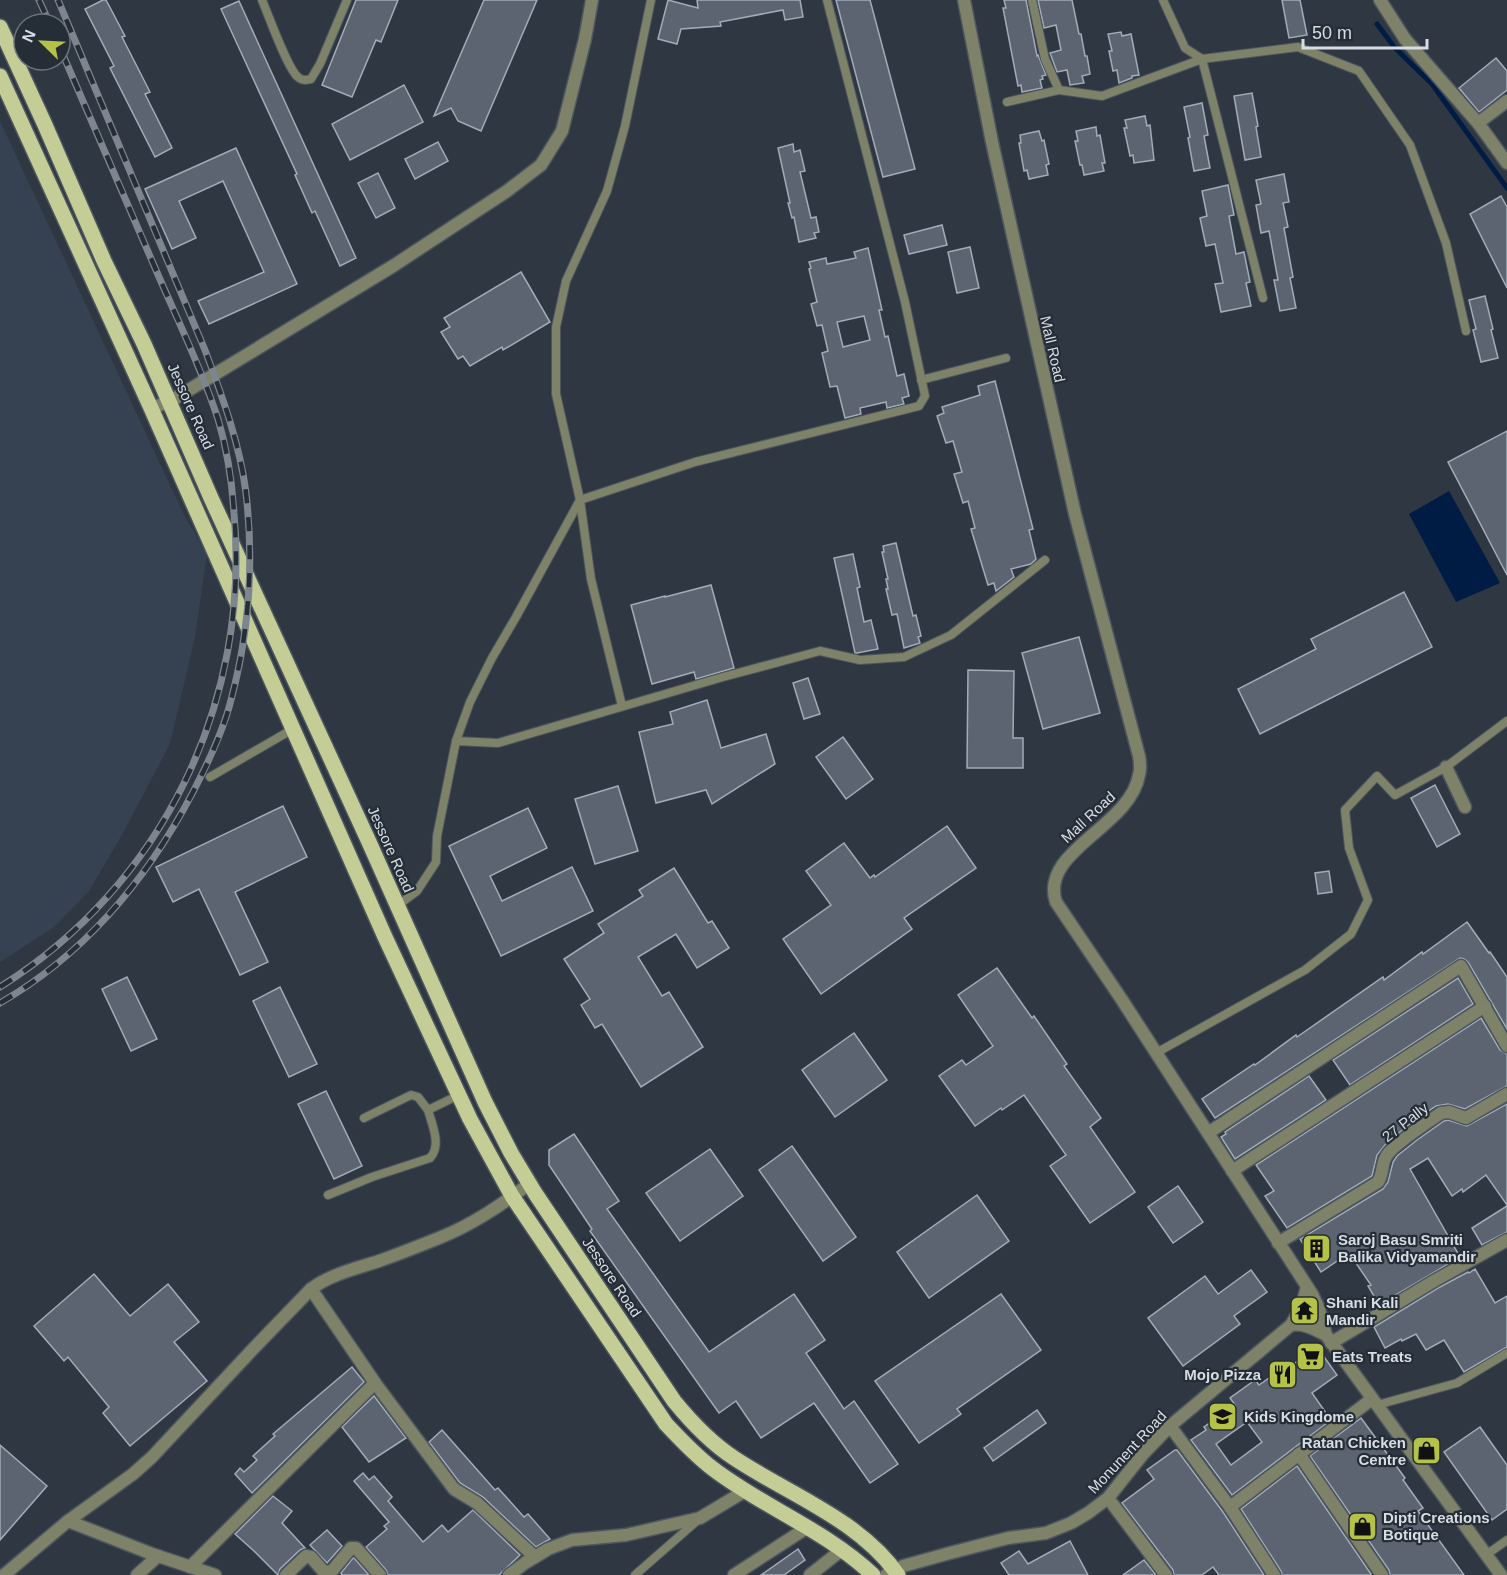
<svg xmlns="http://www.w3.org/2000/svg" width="1507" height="1575" font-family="Helvetica,sans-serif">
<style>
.built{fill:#364252}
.water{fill:#001c45}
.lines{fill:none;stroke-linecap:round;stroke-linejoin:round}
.stream{stroke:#001c45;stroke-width:5}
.building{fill:#5b6470;stroke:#a2acb9;stroke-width:1.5;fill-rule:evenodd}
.service-casing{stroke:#4d555f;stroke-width:10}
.minor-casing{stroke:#4d555f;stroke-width:15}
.tertiary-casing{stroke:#4d555f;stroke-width:15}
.primary-casing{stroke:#4d555f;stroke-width:18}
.service{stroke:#7e8268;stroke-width:8}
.minor{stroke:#7e8268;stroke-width:12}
.tertiary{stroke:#7e8268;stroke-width:12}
.primary{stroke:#c5cd97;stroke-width:15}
.rail-casing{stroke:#7e858e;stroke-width:7}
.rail{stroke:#252d37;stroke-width:4.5;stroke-dasharray:14;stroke-linecap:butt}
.labels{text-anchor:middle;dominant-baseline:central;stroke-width:4.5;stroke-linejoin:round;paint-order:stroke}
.street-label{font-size:15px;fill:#d8dde4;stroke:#252d37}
.poi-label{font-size:15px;font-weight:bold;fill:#d8dde4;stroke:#252d37;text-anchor:start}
</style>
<rect width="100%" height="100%" fill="#2f3742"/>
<polygon class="built" points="0,121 184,515 207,554 195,637 170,744 123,833 89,891 53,928 0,962"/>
<polygon class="water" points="1449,491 1500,583 1456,602 1409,514"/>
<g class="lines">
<polyline class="stream" points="1377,24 1395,48 1432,84 1507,188"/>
</g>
<g class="building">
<polygon points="103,0 106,0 125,36 122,37 150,92 145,94 172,148 155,157 110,68 114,66 85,9"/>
<polygon points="356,0 398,0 381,42 376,40 352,97 322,85"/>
<polygon points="484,0 537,0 481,131 458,121 451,108 434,116"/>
<polygon points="668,0 698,8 697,0 800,0 803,17 785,20 783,10 720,22 721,26 681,29 677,44 658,39"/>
<polygon points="836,0 870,0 915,169 883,177"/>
<polygon points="1004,0 1026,0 1037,56 1038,55 1046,75 1042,76 1043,79 1040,80 1042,88 1022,92 1021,85 1018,86 1003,8 1006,8"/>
<polygon points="1038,0 1072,0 1079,34 1081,34 1085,56 1087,56 1090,74 1082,76 1084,83 1070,85 1067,70 1057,72 1050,53 1061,50 1056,25 1044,28"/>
<polygon points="1282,0 1300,0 1307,35 1289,38"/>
<polygon points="239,1 356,258 340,266 315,211 312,213 295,175 297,174 221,9"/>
<polygon points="1121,32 1122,36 1131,34 1139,75 1132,76 1132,78 1119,83 1117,70 1113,71 1109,51 1112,51 1108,34"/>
<polygon points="1496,58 1507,71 1507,90 1479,112 1459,88"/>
<polygon points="404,85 423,122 350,160 332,124"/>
<polygon points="1252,93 1258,126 1256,127 1261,157 1245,160 1234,96"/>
<polygon points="1202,103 1208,135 1204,136 1210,168 1194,171 1188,138 1190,137 1184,107"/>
<polygon points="1145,116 1147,126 1150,125 1154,160 1134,163 1133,155 1130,156 1124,128 1127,128 1125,120"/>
<polygon points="1096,127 1097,136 1100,135 1105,163 1102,163 1104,171 1084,175 1082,165 1080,165 1075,141 1078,141 1076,131"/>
<polygon points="1039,131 1042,141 1044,140 1049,164 1046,165 1048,175 1029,179 1027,170 1024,171 1019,143 1021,143 1020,135"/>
<polygon points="438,142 448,161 415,179 405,159"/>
<polygon points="793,144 794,152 800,150 805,171 800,172 811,218 816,217 819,232 814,233 816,238 799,242 794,217 792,218 788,203 790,203 778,148"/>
<polygon points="236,148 297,284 209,324 198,301 264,272 223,181 179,201 196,238 172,249 145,189"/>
<polygon points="378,173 395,208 376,218 358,183"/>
<polygon points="1284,174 1289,202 1283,203 1288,227 1284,228 1293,277 1290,278 1296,308 1280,311 1274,280 1278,280 1269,231 1261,233 1256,205 1261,204 1256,180"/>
<polygon points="1228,185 1234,215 1229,216 1236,254 1244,252 1250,282 1246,283 1251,306 1221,312 1215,284 1223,283 1215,244 1206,246 1200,218 1207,216 1202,191"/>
<polygon points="1501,196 1507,207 1507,288 1470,214"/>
<polygon points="942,225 947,245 909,254 904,235"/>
<polygon points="970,247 979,288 957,293 948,252"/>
<path d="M868,248l14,62h-3l6,27 3,-1 9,40 7,-2 5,22 -7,2 2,6 -17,4 -1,-6 -26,6 1,6 -16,4 -8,-32 -7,1 -8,-34 6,-2 -6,-26 -5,1 -6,-22 6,-2 -8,-33 2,-1 -2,-6 17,-4 1,6 29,-6 -2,-6zM864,316l6,24 -27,7 -6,-25z"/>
<polygon points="521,272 550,322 503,350 502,347 470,366 463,356 458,359 441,332 450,327 444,318"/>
<polygon points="1485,296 1493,329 1491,330 1498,358 1481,362 1473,330 1476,329 1469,300"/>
<polygon points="995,381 1033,529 1029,530 1036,559 1031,564 1011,569 1014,577 996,591 994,583 988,585 971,529 975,528 968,501 963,503 954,474 962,472 953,441 946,443 937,416 944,413 942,407 980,395 978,386"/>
<polygon points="1507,431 1507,575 1448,462"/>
<polygon points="896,543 913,616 916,615 921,636 918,637 920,643 904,648 897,614 892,615 886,589 888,589 886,579 888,579 882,552 884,552 883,546"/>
<polygon points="853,554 860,587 857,588 864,622 871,620 878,649 857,653 855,653 834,558"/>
<polygon points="711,585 734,668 696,679 694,672 652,684 631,605 665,596 665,597"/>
<polygon points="1404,592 1432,647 1260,734 1238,689 1316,649 1311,639"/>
<polygon points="1079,637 1100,713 1043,729 1022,653"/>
<polygon points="968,670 1014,671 1013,738 1023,738 1023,768 967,768"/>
<polygon points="808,678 820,714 804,719 793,683"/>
<polygon points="707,700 721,748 766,734 775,764 712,804 706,790 656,803 639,732 673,724 670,712"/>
<polygon points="843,737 873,779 846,799 816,757"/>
<polygon points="1435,785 1460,834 1437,847 1411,798"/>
<polygon points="618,786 638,851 595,864 575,799"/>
<polygon points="283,806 307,857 235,892 268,962 240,975 199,889 173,902 156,867"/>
<polygon points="528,808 547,848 490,876 502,901 572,867 593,911 501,956 449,846"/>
<polygon points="947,826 976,868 904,918 912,929 821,994 783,939 831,905 806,871 844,843 870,878 874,875 875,877"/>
<polygon points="674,868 708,923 712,921 729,948 697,968 676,934 638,957 662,996 669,992 703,1047 641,1087 602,1024 595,1028 581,1005 590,999 564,959 604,933 598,924 643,896 639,890"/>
<polygon points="1329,871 1332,892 1318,894 1315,873"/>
<polygon points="1467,922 1489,953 1490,952 1507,977 1507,1029 1468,962 1464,959 1460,958 1215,1118 1202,1099 1254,1064 1255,1065 1296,1035 1297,1037 1383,977 1384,980 1422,952 1423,954"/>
<polygon points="997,968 1032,1018 1034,1016 1067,1064 1064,1066 1101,1118 1090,1127 1135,1192 1090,1223 1050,1166 1066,1155 1024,1095 1002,1110 1001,1108 975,1126 939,1076 962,1060 966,1065 993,1046 958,995"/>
<polygon points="127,977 157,1039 131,1051 102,989"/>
<polygon points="1458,978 1473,1004 1350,1085 1333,1060"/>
<polygon points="280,987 317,1064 289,1077 253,1001"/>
<polygon points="1481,1018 1500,1050 1507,1054 1507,1086 1465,1109 1448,1104 1436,1106 1407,1126 1385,1145 1377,1155 1372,1176 1287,1228 1265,1196 1274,1191 1256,1165"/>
<polygon points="854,1033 887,1080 835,1117 802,1070"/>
<polygon points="1309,1076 1326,1100 1235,1159 1221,1137 1226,1134 1225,1132"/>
<polygon points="326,1091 362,1166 334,1179 298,1104"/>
<polygon points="1507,1104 1507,1205 1486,1175 1463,1192 1462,1189 1452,1196 1428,1158 1410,1169 1460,1257 1379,1305 1368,1286 1371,1285 1349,1253 1321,1272 1300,1239 1383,1189 1388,1182 1393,1162 1397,1156 1417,1140 1444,1121 1448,1120 1467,1126"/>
<polygon points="574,1134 619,1201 607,1209 709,1352 794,1294 825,1340 806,1353 844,1409 854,1401 898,1464 870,1483 814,1403 761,1438 736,1401 719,1413 590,1231 592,1229 549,1165 549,1150"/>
<polygon points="792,1146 856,1237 823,1261 759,1170"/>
<polygon points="710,1149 743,1196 680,1241 646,1193"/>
<polygon points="1178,1186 1203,1222 1173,1243 1148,1207"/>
<polygon points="977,1195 1009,1241 929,1298 897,1252"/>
<polygon points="1507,1206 1507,1232 1482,1245 1472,1228"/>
<polygon points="1475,1269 1495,1303 1507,1296 1507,1347 1464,1372 1444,1340 1426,1350 1416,1334 1402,1341 1401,1339 1385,1348 1374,1327 1438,1288 1468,1272 1469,1273"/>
<polygon points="1251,1270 1267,1292 1234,1316 1240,1324 1183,1366 1148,1318 1205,1276 1218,1294"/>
<polygon points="94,1274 130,1316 168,1284 199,1322 174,1342 207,1381 130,1446 103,1413 109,1407 68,1357 64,1361 34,1326"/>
<polygon points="1001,1294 1041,1350 957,1409 961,1414 919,1443 875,1381"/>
<path d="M1317,1347l20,28 -25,18 19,27 -99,75 -41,-55 15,-10 -2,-3 31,-22 -5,-7 25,-18 4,5 27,-19 2,2zM1247,1422l15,20 -31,23 -15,-21z"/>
<polygon points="352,1367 364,1382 252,1493 235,1474 240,1468 244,1472 257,1460 253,1456 275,1436 273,1434"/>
<polygon points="374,1396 406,1438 369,1462 342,1427"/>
<polygon points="1037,1410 1046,1423 993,1461 984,1448"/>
<polygon points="1361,1418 1405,1478 1403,1480 1423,1508 1418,1511 1464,1575 1390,1575 1389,1570 1310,1456"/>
<polygon points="1480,1427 1507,1465 1507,1509 1492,1520 1444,1452"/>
<polygon points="442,1430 495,1490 498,1488 524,1517 528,1514 550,1539 536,1547 483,1497 460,1483 429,1442"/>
<polygon points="0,1445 47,1486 0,1540"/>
<polygon points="1175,1450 1177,1450 1223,1512 1264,1575 1219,1575 1213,1567 1202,1575 1174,1575 1173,1570 1122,1503 1154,1479 1147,1470"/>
<polygon points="1297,1466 1371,1574 1370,1575 1282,1575 1281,1571 1241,1509"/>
<polygon points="363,1473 369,1480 374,1476 392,1497 388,1501 423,1542 442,1525 448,1532 473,1510 520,1555 499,1575 388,1575 386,1570 366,1547 387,1529 384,1526 389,1522 354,1481"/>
<polygon points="273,1496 292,1511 282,1523 305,1548 300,1550 280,1569 278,1575 254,1551 235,1534"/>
<polygon points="327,1530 342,1546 327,1563 310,1545"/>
<polygon points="1070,1541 1088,1575 1009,1575 1001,1563 1019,1551 1028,1564"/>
<polygon points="798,1549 805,1560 784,1575 761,1575"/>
<polygon points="353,1558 354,1558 369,1575 342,1575 341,1573"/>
<polygon points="1144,1560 1156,1575 1123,1575"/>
</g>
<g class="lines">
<defs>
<g id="service">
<path d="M262,0c6,14 26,70 36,77 4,4 8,3 13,2l9,-15 27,-64"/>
<polyline points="1032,0 1045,59 1059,90 1102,96 1202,59 1263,298"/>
<polyline points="1163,0 1185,48 1202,59 1298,47 1359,71 1410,145 1446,243 1466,331"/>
<polyline points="1007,102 1059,90"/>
<polyline points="921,380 1006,358"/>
<polyline points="622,706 591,579 580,500 556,394 556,327 566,281 607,191 625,126 651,0"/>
<polyline points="456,741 470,702 492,658 516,617 580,500 695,462 919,406 925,396 905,302 827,0"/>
<polyline points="210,777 293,729"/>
<polyline points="397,906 417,891 436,862 437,836 456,741 498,743 723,677 820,651 860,660 904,657 951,635 1045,560"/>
<polyline points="1156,1053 1305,970 1351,934 1368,900 1349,848 1345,810 1377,776 1395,795 1446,767 1507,721"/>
<polyline points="364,1118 411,1095 418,1097 428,1110"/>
<path d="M328,1195l44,-18 58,-19c12,-13 2,-33 -2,-48l31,-15"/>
<polyline points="1377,1405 1457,1383 1507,1353"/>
<polyline points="1486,1555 1507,1540"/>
<polyline points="635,1575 699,1519"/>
</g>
<g id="minor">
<path d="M964,0l28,142 83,372 64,242c1,6 2,13 0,19 -9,52 -100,76 -83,127l66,98 190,294 7,15 7,26 175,240"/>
<polyline points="1380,0 1405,39 1478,123 1507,163"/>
<polyline points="1478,123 1507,101"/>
<polyline points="1446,767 1465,807"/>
<polyline points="1208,1133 1461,966 1507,1046"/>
<polyline points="1232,1171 1485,1006"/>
<path d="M1278,1243l100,-61c6,-9 3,-19 9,-27 7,-11 42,-34 54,-42l8,-1 17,6 41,-24"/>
<polyline points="311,1289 375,1383 454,1489 477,1503 535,1557"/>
<path d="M1291,1325c13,-2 23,4 35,10"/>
<polyline points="1331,1343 1434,1281 1507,1240"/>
<polyline points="1170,1426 1230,1507 1274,1575"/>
<polyline points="1299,1454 1382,1575"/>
<polyline points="1108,1498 1166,1575"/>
<polyline points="1230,1507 1372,1399"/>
<polyline points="68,1521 152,1554 215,1575"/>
<polyline points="190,1567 375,1383"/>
<polyline points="137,1575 158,1556"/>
<polyline points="286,1575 306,1556 311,1557 324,1572 332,1571 351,1548 356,1548 380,1575"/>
<polyline points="509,1575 525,1563 548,1549 572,1540 626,1535 700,1518 745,1491"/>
<polyline points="734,1575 808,1527"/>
<polyline points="810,1575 843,1549"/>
<polyline points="886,1575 903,1566 950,1553 1008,1538 1046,1533 1071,1523 1088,1513 1108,1498 1143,1454 1170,1426 1291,1325 1301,1308 1307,1287"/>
</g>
<g id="tertiary">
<polyline points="151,408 169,402 393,266 507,191 541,165 562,131 585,39 592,0"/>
<path d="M4,1575l64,-54 65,-47 19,-17 101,-108 58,-60c20,-15 44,-20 68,-28 20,-7 40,-15 60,-23 33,-13 62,-33 90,-54"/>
</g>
<g id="primary">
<path d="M0,27l45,98 59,136 40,83 67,154 158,344 116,260 26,51 24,40 139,208c18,22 37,42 60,57 54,36 126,62 164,117"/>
<path d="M0,76l151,332 234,529 85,182 42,77 154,228c15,16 29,31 46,44 52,40 112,61 161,107"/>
</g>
</defs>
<use href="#service" class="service-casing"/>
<use href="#minor" class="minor-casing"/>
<use href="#tertiary" class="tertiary-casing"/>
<use href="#primary" class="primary-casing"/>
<use href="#service" class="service"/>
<use href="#minor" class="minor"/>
<use href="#tertiary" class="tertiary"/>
<use href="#primary" class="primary"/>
<defs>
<g id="rail">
<polyline points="39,0 50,24"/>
<path d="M0,987c162,-101 251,-285 234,-474 -2,-32 -7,-64 -16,-94 -16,-49 -39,-96 -59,-142 -33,-77 -66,-153 -99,-229"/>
<path d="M0,1003c85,-49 148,-125 193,-211 15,-29 30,-60 38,-92 18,-67 23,-138 15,-207 -6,-49 -24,-97 -41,-143l-147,-350"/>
</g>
</defs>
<use href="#rail" class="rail-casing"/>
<use href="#rail" class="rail"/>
</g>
<defs>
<symbol id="building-square" viewBox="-11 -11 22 22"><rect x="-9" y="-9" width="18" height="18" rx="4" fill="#b5c249" stroke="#252d37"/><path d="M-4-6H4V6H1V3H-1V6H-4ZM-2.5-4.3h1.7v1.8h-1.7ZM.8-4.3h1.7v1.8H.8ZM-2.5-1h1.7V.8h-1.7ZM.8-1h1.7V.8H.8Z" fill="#111"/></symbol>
<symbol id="temple-square" viewBox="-11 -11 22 22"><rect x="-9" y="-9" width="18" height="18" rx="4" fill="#b5c249" stroke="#252d37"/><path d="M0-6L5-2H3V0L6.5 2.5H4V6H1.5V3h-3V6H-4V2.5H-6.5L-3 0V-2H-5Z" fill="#111"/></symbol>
<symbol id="supermarket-square" viewBox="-11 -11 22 22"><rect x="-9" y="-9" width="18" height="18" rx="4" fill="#b5c249" stroke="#252d37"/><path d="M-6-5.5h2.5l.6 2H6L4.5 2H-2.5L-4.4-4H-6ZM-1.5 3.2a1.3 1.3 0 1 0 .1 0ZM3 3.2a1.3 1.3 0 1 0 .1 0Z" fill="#111"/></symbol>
<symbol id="restaurant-square" viewBox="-11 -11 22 22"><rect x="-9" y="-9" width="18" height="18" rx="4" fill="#b5c249" stroke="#252d37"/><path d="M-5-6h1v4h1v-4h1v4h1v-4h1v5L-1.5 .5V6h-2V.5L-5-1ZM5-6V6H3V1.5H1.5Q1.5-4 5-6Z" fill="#111"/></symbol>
<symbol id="school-square" viewBox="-11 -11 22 22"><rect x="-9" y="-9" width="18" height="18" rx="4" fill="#b5c249" stroke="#252d37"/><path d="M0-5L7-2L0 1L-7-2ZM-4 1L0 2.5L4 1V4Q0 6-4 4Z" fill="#111"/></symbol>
<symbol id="shop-square" viewBox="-11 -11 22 22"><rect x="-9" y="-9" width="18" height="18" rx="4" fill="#b5c249" stroke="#252d37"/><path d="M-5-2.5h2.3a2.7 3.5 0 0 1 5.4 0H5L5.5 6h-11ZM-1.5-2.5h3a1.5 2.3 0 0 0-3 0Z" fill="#111"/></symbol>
</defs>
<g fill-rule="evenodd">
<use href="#building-square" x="1300" y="1232" width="33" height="33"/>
<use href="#temple-square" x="1288" y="1294" width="33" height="33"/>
<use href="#supermarket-square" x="1294" y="1340" width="33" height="33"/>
<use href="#restaurant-square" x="1266" y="1358" width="33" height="33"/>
<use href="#school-square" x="1206" y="1400" width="33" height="33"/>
<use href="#shop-square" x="1410" y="1434" width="33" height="33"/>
<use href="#shop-square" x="1346" y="1510" width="33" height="33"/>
</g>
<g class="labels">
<g class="street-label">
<text transform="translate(1053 349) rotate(77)">Mall Road</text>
<text transform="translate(191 406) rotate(66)">Jessore Road</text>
<text transform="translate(1088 817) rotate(-43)">Mall Road</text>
<text transform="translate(391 849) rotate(66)">Jessore Road</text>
<text transform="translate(1405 1122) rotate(-38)">27 Pally</text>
<text transform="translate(612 1277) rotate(56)">Jessore Road</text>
<text transform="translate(1127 1452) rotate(-47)">Monunent Road</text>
</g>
<g class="poi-label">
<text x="1338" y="1239">Saroj Basu Smriti<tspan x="1338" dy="17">Balika Vidyamandir</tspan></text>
<text x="1326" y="1302">Shani Kali<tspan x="1326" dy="17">Mandir</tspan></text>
<text x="1332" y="1356">Eats Treats</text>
<text x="1261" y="1374" text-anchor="end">Mojo Pizza</text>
<text x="1244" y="1416">Kids Kingdome</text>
<text x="1406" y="1442" text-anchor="end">Ratan Chicken<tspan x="1406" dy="17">Centre</tspan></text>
<text x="1383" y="1517">Dipti Creations<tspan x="1383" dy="17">Botique</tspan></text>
</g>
</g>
<g transform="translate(42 42) rotate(294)"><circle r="28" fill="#252d37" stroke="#6d737c" stroke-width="1.5"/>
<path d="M0-4.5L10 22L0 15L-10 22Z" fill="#b5c249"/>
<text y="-9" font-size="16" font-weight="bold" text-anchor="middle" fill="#d8dde4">N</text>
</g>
<path d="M1303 39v9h124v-9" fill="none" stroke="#d8dde4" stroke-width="3"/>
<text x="1312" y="39" font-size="18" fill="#d8dde4" stroke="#252d37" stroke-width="4.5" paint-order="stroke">50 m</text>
</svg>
